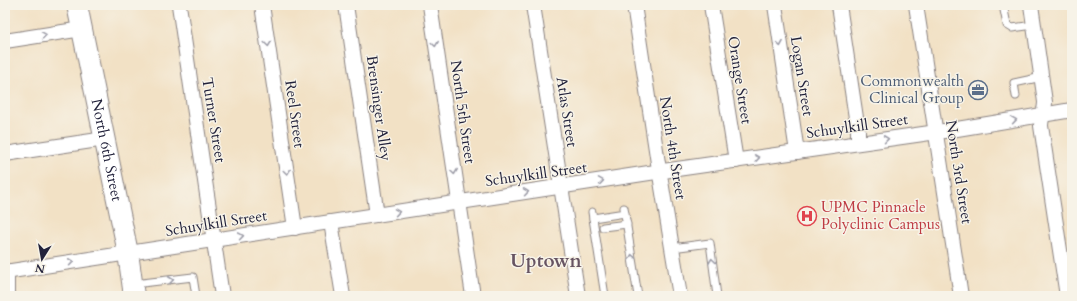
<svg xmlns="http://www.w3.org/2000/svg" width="1077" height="301" font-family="Cardo,serif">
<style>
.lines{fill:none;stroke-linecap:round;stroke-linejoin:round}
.service-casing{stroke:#8a8280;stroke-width:9}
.minor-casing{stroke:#8a8280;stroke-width:16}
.secondary-casing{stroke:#8a8280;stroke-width:22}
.service{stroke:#fff;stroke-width:7}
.minor{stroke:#fff;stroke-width:14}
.secondary{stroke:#fff;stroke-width:20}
.oneway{stroke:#9c9ca7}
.labels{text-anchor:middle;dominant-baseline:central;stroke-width:3;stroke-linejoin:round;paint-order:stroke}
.street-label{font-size:15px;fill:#22223b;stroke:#f7f3e8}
.service-label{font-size:15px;fill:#4e5e75;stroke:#f7f3e8;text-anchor:end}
.health-label{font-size:15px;fill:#be3a42;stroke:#f7f3e8;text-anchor:start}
.district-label{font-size:19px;font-weight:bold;fill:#675462;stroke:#f7f3e8}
</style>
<rect width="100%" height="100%" fill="#f7f3e8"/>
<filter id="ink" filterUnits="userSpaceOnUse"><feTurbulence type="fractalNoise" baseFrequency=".025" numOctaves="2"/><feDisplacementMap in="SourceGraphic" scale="8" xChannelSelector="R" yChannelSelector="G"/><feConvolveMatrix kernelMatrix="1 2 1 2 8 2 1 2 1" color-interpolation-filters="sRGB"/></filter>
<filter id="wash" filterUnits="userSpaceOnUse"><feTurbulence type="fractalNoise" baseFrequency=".012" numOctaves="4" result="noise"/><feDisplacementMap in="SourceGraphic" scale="16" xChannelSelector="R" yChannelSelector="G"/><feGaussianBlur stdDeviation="0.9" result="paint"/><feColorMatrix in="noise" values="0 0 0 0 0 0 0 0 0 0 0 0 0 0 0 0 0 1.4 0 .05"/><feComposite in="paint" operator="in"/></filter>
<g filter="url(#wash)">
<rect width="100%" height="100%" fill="#f2e1c5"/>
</g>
<g filter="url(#ink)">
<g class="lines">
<defs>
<g id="service">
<polyline points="1003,5 1007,25 1012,28 1034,25"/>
<polyline points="1016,96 1014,83 1042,77"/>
<polyline points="624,208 638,296"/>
<polyline points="592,212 605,296"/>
<polyline points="593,218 625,213"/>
<polyline points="603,227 627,224"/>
<polyline points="672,248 710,243 717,296"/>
<polyline points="134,284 193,277 196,296"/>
</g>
<g id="minor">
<polyline points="179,5 222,296"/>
<polyline points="262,5 295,228"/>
<polyline points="346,5 377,215"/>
<polyline points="430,5 473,296"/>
<polyline points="533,5 578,296"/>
<polyline points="634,5 658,163 680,296"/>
<polyline points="711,5 736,161"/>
<polyline points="775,5 797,152"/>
<polyline points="839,5 858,131 858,143"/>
<polyline points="916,5 961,296"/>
<path d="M1031,5l14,97c0,9 -4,16 -4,24l26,170"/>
<polyline points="5,41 82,29"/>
<polyline points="5,154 105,139"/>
<polyline points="331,222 343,296"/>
<polyline points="7,271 7,296"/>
<polyline points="5,272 649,173 951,130 1072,110"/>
</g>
<g id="secondary">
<path id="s1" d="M77,5l51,248 6,43"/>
</g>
</defs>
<use href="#service" class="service-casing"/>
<use href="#minor" class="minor-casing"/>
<use href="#secondary" class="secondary-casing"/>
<use href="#service" class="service"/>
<use href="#minor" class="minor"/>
<use href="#secondary" class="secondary"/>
</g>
<defs><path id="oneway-chevron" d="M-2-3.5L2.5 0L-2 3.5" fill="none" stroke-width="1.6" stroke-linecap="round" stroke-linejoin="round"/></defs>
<g class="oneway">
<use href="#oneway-chevron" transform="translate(44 35) rotate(-9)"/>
<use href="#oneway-chevron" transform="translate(268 44) rotate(82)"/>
<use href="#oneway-chevron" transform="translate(435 44) rotate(82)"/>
<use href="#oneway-chevron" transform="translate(780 44) rotate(81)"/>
<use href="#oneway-chevron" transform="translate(1014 120) rotate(-9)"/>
<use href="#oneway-chevron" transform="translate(886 139) rotate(-8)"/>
<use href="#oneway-chevron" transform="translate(757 158) rotate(-8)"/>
<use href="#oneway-chevron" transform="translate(287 172) rotate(82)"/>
<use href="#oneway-chevron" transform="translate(454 172) rotate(82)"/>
<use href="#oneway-chevron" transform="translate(601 181) rotate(-9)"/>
<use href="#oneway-chevron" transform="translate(526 192) rotate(-8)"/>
<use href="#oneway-chevron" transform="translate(397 212) rotate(-9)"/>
<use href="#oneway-chevron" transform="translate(241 236) rotate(-9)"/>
<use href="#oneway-chevron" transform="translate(632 257) rotate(-99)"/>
<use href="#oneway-chevron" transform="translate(712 261) rotate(-98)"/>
<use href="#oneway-chevron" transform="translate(71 262) rotate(-8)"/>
<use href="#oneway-chevron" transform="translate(171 280) rotate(-7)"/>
</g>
</g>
<defs>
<symbol id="office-ring" viewBox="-11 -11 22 22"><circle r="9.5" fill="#f7f3e8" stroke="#5c6f8a" stroke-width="1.5"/><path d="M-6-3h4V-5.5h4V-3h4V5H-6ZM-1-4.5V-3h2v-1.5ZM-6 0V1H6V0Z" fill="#5c6f8a"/></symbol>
<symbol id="hospital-ring" viewBox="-11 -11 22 22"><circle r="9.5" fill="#f7f3e8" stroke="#e0444e" stroke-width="1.5"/><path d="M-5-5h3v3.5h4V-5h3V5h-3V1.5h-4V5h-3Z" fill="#e0444e"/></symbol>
</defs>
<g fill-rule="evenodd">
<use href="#office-ring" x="967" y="79" width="22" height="22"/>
<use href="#hospital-ring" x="796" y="205" width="22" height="22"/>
</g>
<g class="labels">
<g class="street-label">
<text transform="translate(802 76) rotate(81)">Logan Street</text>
<text transform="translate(740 80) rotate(81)">Orange Street</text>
<text transform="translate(379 108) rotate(82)">Brensinger Alley</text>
<text transform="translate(463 112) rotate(82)">North 5th Street</text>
<text transform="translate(567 112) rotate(81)">Atlas Street</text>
<text transform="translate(295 114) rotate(82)">Reel Street</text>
<text transform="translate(214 120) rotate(81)">Turner Street</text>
<text transform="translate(857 126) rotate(-8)">Schuylkill Street</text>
<text transform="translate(673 148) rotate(81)">North 4th Street</text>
<text stroke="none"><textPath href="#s1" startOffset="148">North 6th Street</textPath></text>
<text transform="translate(959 172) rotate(81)">North 3rd Street</text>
<text transform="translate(536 174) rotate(-8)">Schuylkill Street</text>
<text transform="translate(216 223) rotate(-9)">Schuylkill Street</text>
</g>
<g class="service-label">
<text x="964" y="81">Commonwealth<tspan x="964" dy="17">Clinical Group</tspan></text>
</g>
<g class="health-label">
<text x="821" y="207">UPMC Pinnacle<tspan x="821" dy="17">Polyclinic Campus</tspan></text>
</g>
<g class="district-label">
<text x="546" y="261">Uptown</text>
</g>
</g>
<rect width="1077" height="301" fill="none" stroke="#f7f3e8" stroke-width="20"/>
<g transform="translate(42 259) rotate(191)" stroke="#f7f3e8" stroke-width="3" paint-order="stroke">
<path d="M0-3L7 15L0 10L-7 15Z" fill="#22223b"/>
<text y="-6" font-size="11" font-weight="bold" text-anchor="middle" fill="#22223b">N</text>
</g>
</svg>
